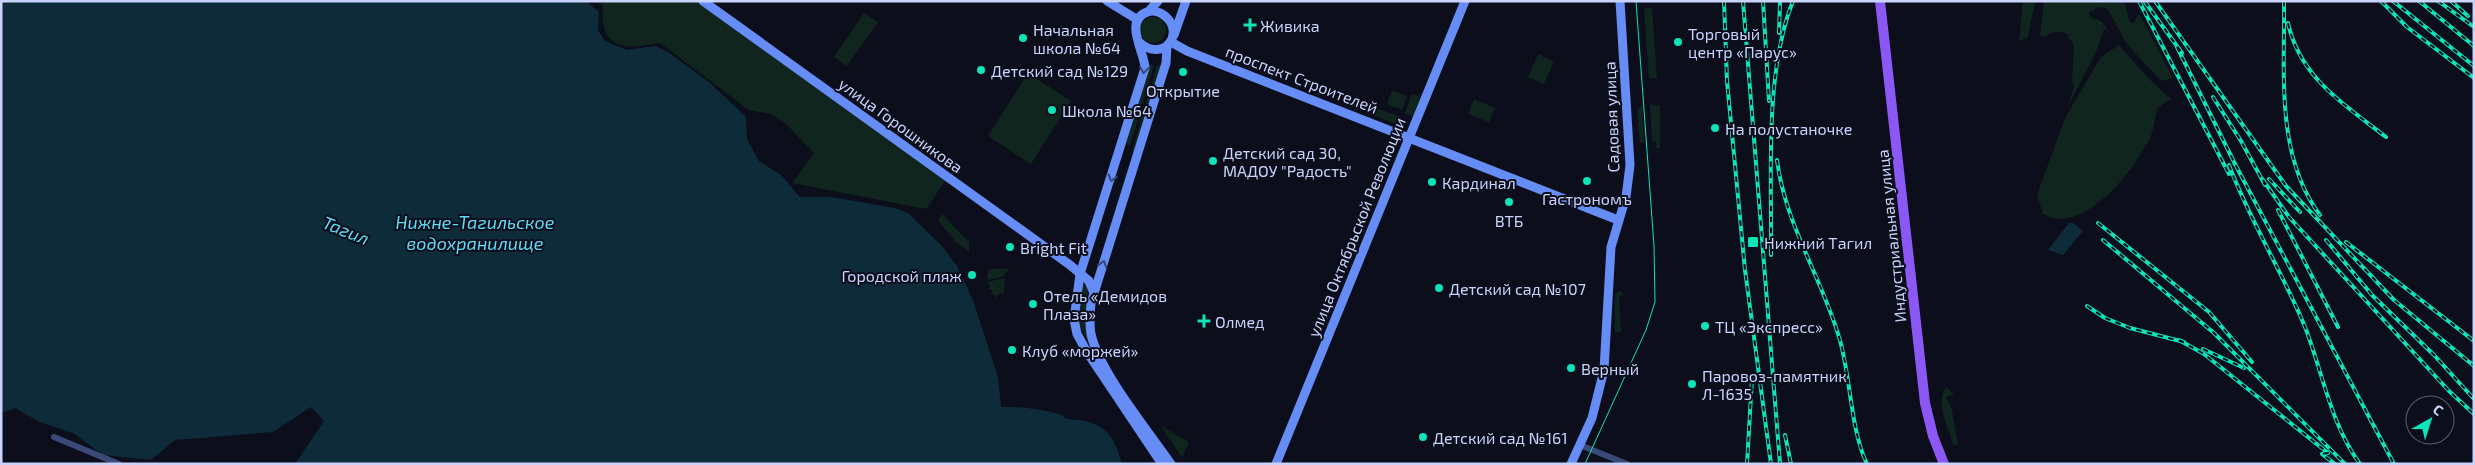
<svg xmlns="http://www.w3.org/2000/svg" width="2475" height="465" font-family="'Exo 2',sans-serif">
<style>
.green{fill:#10251e}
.water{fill:#0d2b39}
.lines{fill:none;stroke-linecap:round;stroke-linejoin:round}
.street{stroke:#3a4a78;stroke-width:6}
.secondary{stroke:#668df6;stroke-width:9}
.primary{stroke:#8b57f5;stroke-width:10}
.tram{stroke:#0de4ba;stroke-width:1}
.rail-casing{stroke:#0de4ba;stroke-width:4}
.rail{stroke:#0c0e1b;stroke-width:2;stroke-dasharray:5.5;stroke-linecap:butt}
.oneway{stroke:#34477e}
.poi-dot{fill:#0de4ba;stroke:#0c0e1b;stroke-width:2}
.labels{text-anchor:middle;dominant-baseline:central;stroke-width:4;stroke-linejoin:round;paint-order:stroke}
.poi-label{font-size:16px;fill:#c9d3fc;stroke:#0c0e1b;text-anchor:start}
.street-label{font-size:16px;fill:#c9d3fc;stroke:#0c0e1b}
.water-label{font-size:18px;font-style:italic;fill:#5edcf6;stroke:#0c0e1b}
</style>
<rect width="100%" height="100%" fill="#0c0e1b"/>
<g class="green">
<path d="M598,1h101l247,179 -20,29 -134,-26 22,-30 -28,-29 -16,-10 -21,-4 -89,-67c-36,7 -61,6 -57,-38z"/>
<polygon points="2023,1 2035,1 2028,37 2019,41"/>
<path d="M2044,1h80l6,22h4l5,-10 34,65 -12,3 -35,-38 -17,-32 -4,-3 -8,-1 -8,6 1,4 11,4 8,10 -5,-2 -7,21 -30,58 7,-21 -2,-7 2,-34 -4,-7 -3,-1 2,-3c-9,-5 -16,-4 -24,2l-5,-1z"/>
<polygon points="1644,8 1652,8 1657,78 1649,78"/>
<polygon points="864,13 878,22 847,66 834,57"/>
<circle cx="1153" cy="30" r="13"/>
<path d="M2119,45l30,34 22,20 -14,9c-2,9 -3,22 -7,30 -16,31 -54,82 -93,81 -4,0 -10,-4 -14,-5l-6,-19 28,-77 36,-61z"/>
<polygon points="1538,54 1554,61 1544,84 1528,77"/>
<polygon points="1149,65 1154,65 1130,146 1126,144"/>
<polygon points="1157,65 1161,65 1136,152 1132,151"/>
<polygon points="1028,73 1071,101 1031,164 988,136"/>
<polygon points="1392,90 1407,96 1402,110 1387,104"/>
<polygon points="1412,94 1420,97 1413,116 1405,113"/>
<polygon points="1474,99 1495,108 1489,122 1468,114"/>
<polygon points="1650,104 1660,106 1660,148 1656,148 1656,141 1652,141"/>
<polygon points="1371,106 1398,116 1395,124 1356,108"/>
<polygon points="1642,106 1644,142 1640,143 1637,109"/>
<polygon points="942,214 969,242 969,252 956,242 938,221"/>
<polygon points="988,269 1009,269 1009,270 1002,277 987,280"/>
<polygon points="1005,278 1004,293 1000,293 995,299 996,295 991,295 992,290 989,289 990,285 987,282"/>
<path d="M1086,282l3,4c-4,33 -5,42 7,74l-16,-35 -2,-9 5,-32z"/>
<polygon points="1618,291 1622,292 1624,296 1619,297 1621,332 1615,332 1615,295"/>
<path d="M1946,387l8,7 -8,3 6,13 6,36 -5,-2c-5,-17 -18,-40 -7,-57z"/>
<polygon points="1161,426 1189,442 1182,458"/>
</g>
<g class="water">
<path d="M1,1h585l13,11 -1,18 7,11 22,9 28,-4 13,6 41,30 37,35 1,22 12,22 22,14 19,22h31l64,11 13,5 34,33 15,20 16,34 25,77 3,30c20,0 39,1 58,7 4,1 6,5 10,5 11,1 22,2 33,9 12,8 16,24 20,36h-827l29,-43 -13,-14 -38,25 -98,8 -24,20 -48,-5 -30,-22 -33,-11 -25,-14 -14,5z"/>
<polygon points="2069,223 2073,223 2083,231 2063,255 2048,250"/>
</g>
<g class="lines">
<g class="street">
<polyline points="54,437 119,464"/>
<polyline points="1580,445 1627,464"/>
</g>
<g class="secondary">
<polyline points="703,1 1070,265 1089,281 1094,293"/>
<polyline points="1107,1 1138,20"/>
<polyline points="1148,12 1158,1"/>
<polyline points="1174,35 1186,1"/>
<path d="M1139,42c24,22 47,-9 26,-26 -5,-4 -12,-6 -18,-4 -24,9 -2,41 -2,56l-65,206 -6,45 3,15 10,18 75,112"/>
<polyline points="1171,42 1187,51 1618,220"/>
<path d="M1167,46l-1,17 -75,240c-1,10 -2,20 0,31 8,37 57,97 80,130"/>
<polyline points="1276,464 1465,1"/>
<polyline points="1571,464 1592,418 1604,370 1611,247 1626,197 1630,165 1620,1"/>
</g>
<polyline class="primary" points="1880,1 1925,403 1933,436 1944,464"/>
<polyline class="tram" points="1585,464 1646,330 1655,302 1654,246 1636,1"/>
<defs>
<g id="rail">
<polyline points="1724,1 1727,81 1745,270 1771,464"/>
<polyline points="1743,1 1780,464"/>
<polyline points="1763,1 1769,101"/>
<polyline points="2139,1 2229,174"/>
<polyline points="2155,1 2286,186 2394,300 2474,366"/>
<path d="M2284,1c1,71 -9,154 36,214"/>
<polyline points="2381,1 2407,27 2474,78"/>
<polyline points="2393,1 2474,66"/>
<polyline points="2419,1 2474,46"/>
<polyline points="2438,1 2474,27"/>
<polyline points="2451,1 2468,16"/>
<polyline points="2145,2 2182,53"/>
<path d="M2288,23c12,55 57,82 98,114"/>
<polyline points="1779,33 1780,1"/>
<polyline points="2177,47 2236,166 2394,464"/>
<polyline points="2213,97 2241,141 2265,185"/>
<path d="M1777,160c8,64 44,116 62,177 12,39 11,92 28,127"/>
<path d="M2229,165c21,56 53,106 76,162 18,46 25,96 55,137"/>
<polyline points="2269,179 2300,212"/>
<polyline points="2263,180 2289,217 2449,391 2474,414"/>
<polyline points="2278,210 2338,327"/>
<polyline points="2098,223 2209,312 2252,362"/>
<polyline points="2103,240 2214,333 2345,464"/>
<polyline points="2326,240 2372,295 2434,355 2474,399"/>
<polyline points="2346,242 2474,341"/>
<path d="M1771,255c1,-77 -7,-182 22,-254"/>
<polyline points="2087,306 2105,318 2130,328 2184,342"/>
<polyline points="2179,340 2204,354 2328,453 2322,454 2335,464"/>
<polyline points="2203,349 2244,368"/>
<polyline points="1785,435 1791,464"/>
<polyline points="1747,464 1752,378"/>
</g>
</defs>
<use href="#rail" class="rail-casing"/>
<use href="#rail" class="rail"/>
</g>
<defs><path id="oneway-chevron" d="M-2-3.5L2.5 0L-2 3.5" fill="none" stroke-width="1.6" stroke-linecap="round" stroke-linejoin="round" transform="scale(1.25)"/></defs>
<g class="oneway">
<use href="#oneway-chevron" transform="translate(1144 70) rotate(97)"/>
<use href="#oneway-chevron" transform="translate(1112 178) rotate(107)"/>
<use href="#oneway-chevron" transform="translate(1103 264) rotate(-73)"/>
</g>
<g class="poi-dot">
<path d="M1247.5 17.5h5v5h5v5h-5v5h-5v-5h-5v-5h5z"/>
<circle cx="1023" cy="38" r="5"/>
<circle cx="1678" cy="42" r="5"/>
<circle cx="981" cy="70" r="5"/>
<circle cx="1183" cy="72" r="5"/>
<circle cx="1052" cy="110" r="5"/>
<circle cx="1715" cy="128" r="5"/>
<circle cx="1213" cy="161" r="5"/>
<circle cx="1587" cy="181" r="5"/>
<circle cx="1432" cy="182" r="5"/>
<circle cx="1509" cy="202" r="5"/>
<rect x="1747" y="236" width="12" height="12" rx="2.5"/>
<circle cx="1010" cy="247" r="5"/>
<circle cx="972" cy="275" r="5"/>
<circle cx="1439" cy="288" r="5"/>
<circle cx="1033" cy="304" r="5"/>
<path d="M1201.5 313.5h5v5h5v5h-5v5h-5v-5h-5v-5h5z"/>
<circle cx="1705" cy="326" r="5"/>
<circle cx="1012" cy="350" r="5"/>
<circle cx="1571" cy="368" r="5"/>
<circle cx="1692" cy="384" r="5"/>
<circle cx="1423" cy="437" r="5"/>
</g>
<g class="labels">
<g class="poi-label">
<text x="1260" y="25">Живика</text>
<text x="1033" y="29">Начальная<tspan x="1033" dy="18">школа №64</tspan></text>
<text x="1688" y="33">Торговый<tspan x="1688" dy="18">центр «Парус»</tspan></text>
<text x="991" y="70">Детский сад №129</text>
<text x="1183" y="90" text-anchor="middle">Открытие</text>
<text x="1062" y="110">Школа №64</text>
<text x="1725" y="128">На полустаночке</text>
<text x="1223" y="152">Детский сад 30,<tspan x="1223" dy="18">МАДОУ "Радость"</tspan></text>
<text x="1442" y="182">Кардинал</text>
<text x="1587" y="198" text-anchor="middle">Гастрономъ</text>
<text x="1509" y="220" text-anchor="middle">ВТБ</text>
<text x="1764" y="242">Нижний Тагил</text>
<text x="1020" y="247">Bright Fit</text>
<text x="962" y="275" text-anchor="end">Городской пляж</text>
<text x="1449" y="288">Детский сад №107</text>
<text x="1043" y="295">Отель «Демидов<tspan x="1043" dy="18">Плаза»</tspan></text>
<text x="1215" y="321">Олмед</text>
<text x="1715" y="326">ТЦ «Экспресс»</text>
<text x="1022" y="350">Клуб «моржей»</text>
<text x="1581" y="368">Верный</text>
<text x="1702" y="375">Паровоз-памятник<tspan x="1702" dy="18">Л-1635</tspan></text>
<text x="1433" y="437">Детский сад №161</text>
</g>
<g class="street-label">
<text transform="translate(1302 79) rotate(21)">проспект Строителей</text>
<text transform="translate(1611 117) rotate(-92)">Садовая улица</text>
<text transform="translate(901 125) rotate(36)">улица Горошникова</text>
<text transform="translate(1356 227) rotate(-68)">улица Октябрьской Революции</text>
<text transform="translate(1891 236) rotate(-96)">Индустриальная улица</text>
</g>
<g class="water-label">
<text x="475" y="222">Нижне-Тагильское<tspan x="475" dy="21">водохранилище</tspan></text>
<text transform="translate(346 230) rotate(22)">Тагил</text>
</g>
</g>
<rect width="2475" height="465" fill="none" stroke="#c9d3fc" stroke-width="5"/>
<g transform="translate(2430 420) rotate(39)"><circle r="24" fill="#0c0e1b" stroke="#585d75"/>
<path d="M0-4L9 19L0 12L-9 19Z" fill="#0de4ba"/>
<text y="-8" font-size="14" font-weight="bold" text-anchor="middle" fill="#c9d3fc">С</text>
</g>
</svg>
